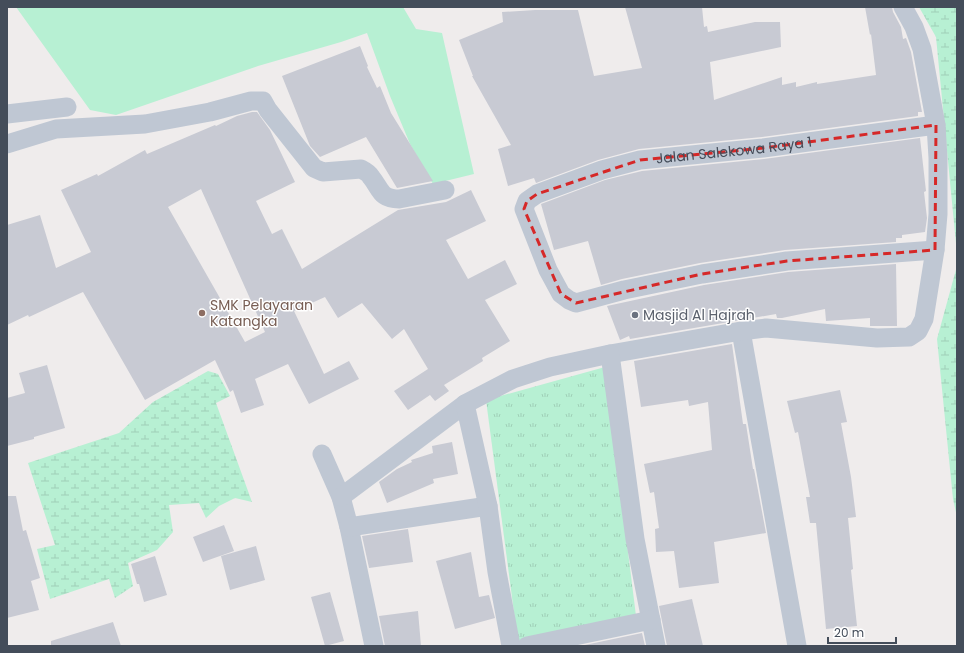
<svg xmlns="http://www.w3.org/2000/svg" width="964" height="653" font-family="Poppins,sans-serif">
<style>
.grass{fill:#b7f0d3}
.wetland{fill:url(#wetland-marsh)}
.park{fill:url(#park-tufts)}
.building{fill:#c8cad3;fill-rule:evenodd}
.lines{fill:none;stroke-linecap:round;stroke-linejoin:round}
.street{stroke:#bfc7d3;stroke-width:19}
.marked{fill:none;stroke:#d62828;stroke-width:3;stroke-dasharray:8 5;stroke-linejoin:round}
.education-dot{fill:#8d6e63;stroke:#fff;stroke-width:1.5}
.worship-dot{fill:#6b7280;stroke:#fff;stroke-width:1.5}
.labels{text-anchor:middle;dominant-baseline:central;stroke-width:3;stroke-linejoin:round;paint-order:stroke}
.street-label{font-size:14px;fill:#444d5a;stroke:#fff}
.education-label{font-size:14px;fill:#785e54;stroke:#fff;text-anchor:start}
.worship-label{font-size:14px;fill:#5b616d;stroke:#fff;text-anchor:start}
</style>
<defs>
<pattern id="wetland-marsh" width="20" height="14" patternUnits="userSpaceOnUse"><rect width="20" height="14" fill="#b7f0d3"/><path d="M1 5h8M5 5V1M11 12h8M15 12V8" fill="none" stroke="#9fcfb7"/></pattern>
<pattern id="park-tufts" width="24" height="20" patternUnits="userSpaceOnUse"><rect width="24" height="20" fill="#b7f0d3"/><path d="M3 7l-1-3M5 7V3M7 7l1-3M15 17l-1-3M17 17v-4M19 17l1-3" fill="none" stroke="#9fcfb7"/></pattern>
</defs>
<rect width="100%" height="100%" fill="#efecec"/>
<polygon class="grass" points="16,7 403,7 416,29 442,33 474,174 433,184 410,144 390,96 367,33 341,42 258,66 116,115 90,110"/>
<g class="wetland">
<polygon points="919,7 957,7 957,254 936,37"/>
<polygon points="957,266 957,517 953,499 937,339"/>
<polygon points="208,371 218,374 230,396 216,403 252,502 235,498 219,506 206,518 199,503 169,505 173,532 157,550 128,563 133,586 115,598 109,579 50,599 37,549 55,545 28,463 119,433 153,402"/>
</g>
<polygon class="park" points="605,367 636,616 518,643 486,400"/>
<g class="building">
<polygon points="625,7 702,7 704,27 707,26 708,32 755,22 780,22 781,47 710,62 714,100 782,77 782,85 796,82 796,87 817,82 817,84 876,75 871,34 870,35 865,7 892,7 893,12 901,27 903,39 906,38 911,52 922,112 918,112 918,116 762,137 639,149 598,160 536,183 534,178 508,186 498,149 511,145 472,76 473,76 459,40 503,22 502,12 535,10 578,10 594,76 642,68"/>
<polygon points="360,46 368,66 367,67 377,88 380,86 391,113 433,181 397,188 366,137 320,157 310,146 282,76"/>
<path d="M252,112h5l13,18 25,52 -39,19 16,33 10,-5 20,40 96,-59 48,-8 25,-12 15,31 -40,19 22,39 37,-19 12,24 -32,16 25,41 -28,17 1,3 -39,24 5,6 -14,10 -5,-6 -22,15 -14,-19 34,-22 -24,-40 -12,10 -30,-36 -24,15 -13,-21 -31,14 30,63 25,-13 10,18 -50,25 -21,-40 -33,15 9,26 -23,8 -8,-23 -3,2 -15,-32 -70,40 -62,-108 -54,25 -1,-2 -21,10v-100l33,-10 16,53 35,-16 -30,-62 36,-16 1,2 47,-26 2,4 68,-29 1,1 21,-10zM201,189l64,143 -20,10 -77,-135z"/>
<polygon points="920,138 926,191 924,192 927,218 925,232 902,235 902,238 896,238 896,242 785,250 700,263 622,279 601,285 588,241 554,250 541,204 605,180 642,171 764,159"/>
<polygon points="896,264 897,326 870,326 870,318 826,321 825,309 782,318 777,318 776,314 630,339 629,336 620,340 607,306 704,285 788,272"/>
<polygon points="732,344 743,424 746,424 753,469 754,469 766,533 714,542 719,583 679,588 674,551 656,552 655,529 659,528 654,492 650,493 644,464 712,450 708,402 689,406 688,400 641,407 634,361"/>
<polygon points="47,365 65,428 34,437 34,439 7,446 7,398 25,393 19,373"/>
<polygon points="840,390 847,422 841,423 851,477 856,517 848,518 853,569 851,570 857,626 826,629 816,523 810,523 806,497 810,497 798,432 795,433 787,401"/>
<polygon points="452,442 458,474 433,479 434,483 387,503 379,482 397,469 412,462 411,460 433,453 432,446"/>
<polygon points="7,496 16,496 23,531 26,530 40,578 31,581 39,610 7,618"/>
<polygon points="224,525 234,551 203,562 193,537"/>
<polygon points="408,529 413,562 369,568 362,536"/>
<polygon points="256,546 265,580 230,590 221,556"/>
<polygon points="471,552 479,597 489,595 495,618 455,629 436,561"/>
<polygon points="155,556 167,595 144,602 139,584 137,584 131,564"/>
<polygon points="330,592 344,641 325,646 311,597"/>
<polygon points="692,599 703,646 667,646 659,606"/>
<polygon points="418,611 421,646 385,646 379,616"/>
<polygon points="113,622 121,646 51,646 51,641"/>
<polygon points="642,633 645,646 585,646 585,645"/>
</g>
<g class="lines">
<g class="street">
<polyline points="7,114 67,107"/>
<path d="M7,144l49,-15 89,-5 65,-12 41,-11h12l5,9 46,58 9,4 38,-3c4,2 8,4 10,8 10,12 9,22 28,22l46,-9"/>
<path id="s1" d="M935,250l-148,11 -85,13 -78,16 -48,13 -7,-3 -8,-6 -13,-24 -24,-61 3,-8 10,-7 65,-24 38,-10 123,-12 173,-23"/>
<polyline points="741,331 797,646"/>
<polyline points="610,354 741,331 766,328 877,338 909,337 918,331 924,319 935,250 938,214 938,158 936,125 922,49 914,27 903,7"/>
<polyline points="322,454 341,497 349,527 374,646"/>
<polyline points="341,497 465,404"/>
<polyline points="349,527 488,506"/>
<polyline points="511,646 497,572 488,506 465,404 513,379 550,367 610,354 635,539 656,646"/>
<polyline points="527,646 651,620"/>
</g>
</g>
<path class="marked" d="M936,125l-1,125 -148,11 -85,13 -126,29 -15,-9 -37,-85 3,-8 10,-7 103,-34 123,-12z"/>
<circle class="education-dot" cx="202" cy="313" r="4"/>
<circle class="worship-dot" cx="635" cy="315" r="4"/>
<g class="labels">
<g class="street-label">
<text stroke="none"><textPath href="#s1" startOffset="698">Jalan Salekowa Raya 1</textPath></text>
</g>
<g class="education-label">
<text x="210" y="305">SMK Pelayaran<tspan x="210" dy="16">Katangka</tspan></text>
</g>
<g class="worship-label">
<text x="643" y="315">Masjid Al Hajrah</text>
</g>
</g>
<rect width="964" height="653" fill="none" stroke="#444d5a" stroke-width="16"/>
<path d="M828 637v6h68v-6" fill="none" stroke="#444d5a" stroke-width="2"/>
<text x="834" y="637" font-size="12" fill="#444d5a" stroke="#ffffff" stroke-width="3" paint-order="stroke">20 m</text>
</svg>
